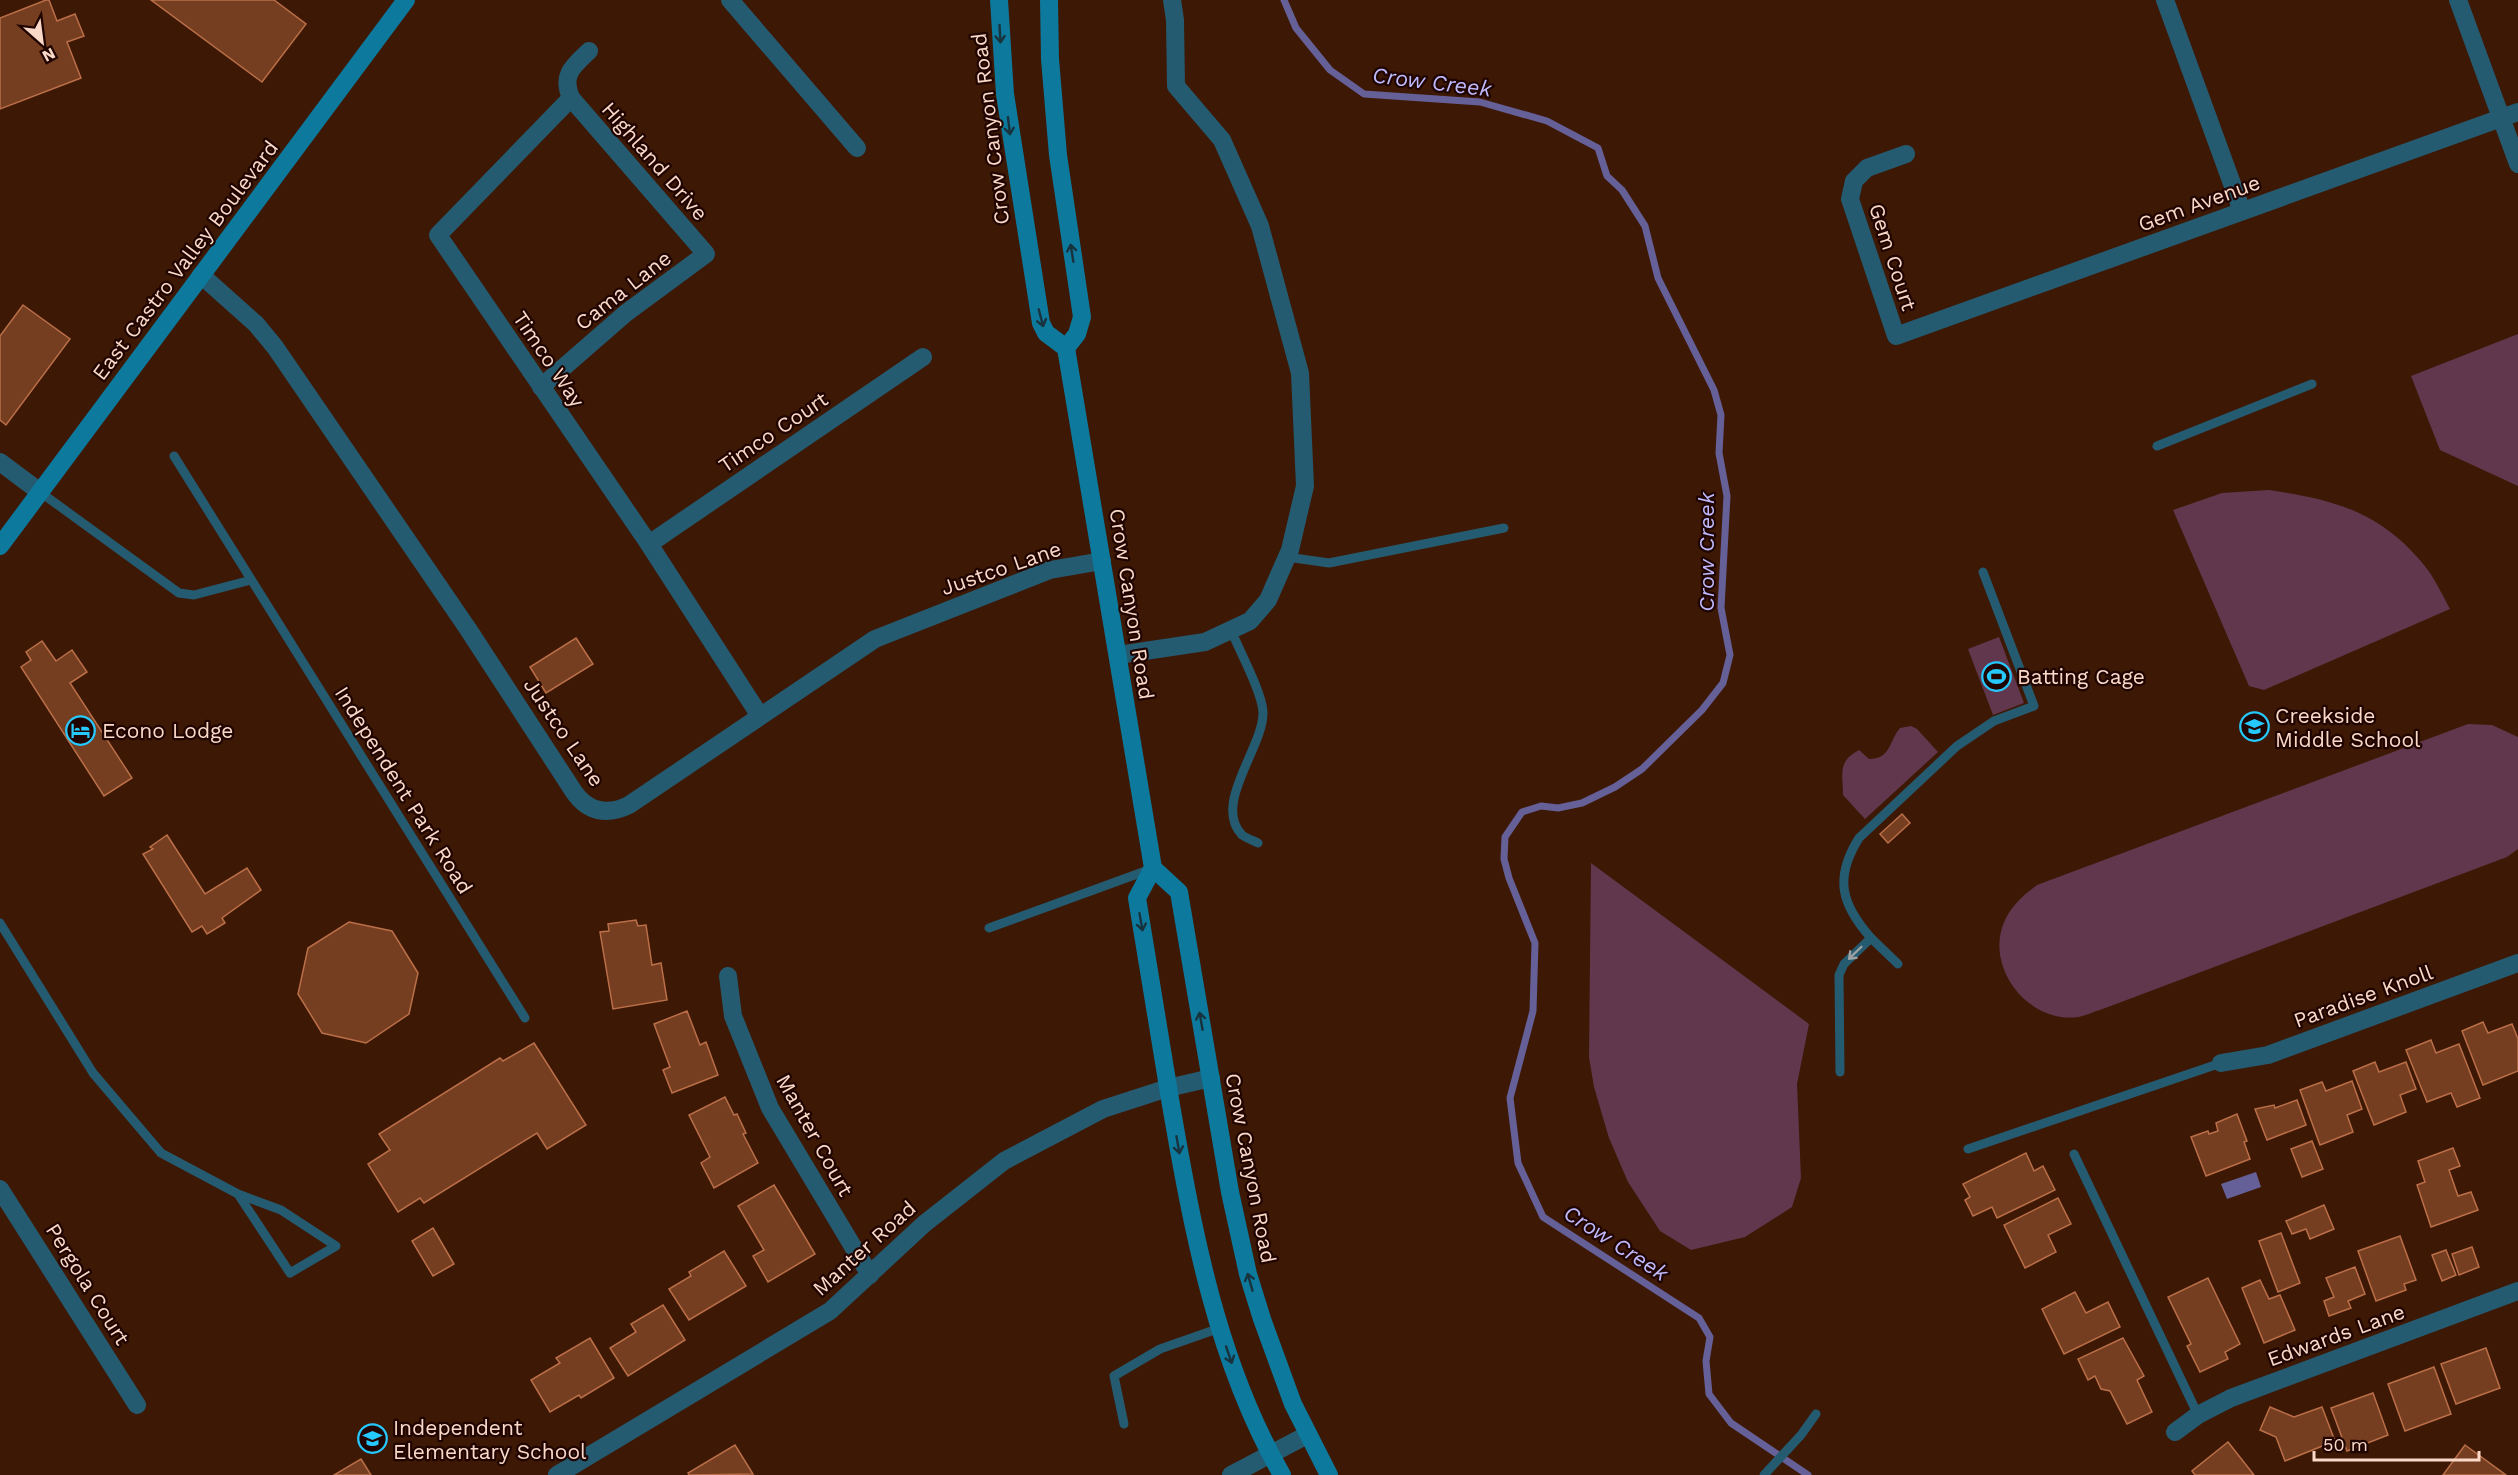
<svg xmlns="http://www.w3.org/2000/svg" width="2518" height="1475" font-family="'Work Sans',sans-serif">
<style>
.green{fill:#61374e}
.water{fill:#666099}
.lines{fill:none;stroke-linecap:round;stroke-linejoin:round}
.stream{stroke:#666099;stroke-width:7}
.building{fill:#763e21;stroke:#ba6f48;stroke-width:1.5}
.lane{stroke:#255b71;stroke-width:9}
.street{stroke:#255b71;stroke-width:18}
.secondary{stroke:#0d799c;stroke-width:18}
.oneway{stroke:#18333e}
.oneway2{stroke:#9ba0a1}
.labels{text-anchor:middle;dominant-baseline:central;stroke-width:4.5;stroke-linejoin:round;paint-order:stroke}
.street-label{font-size:21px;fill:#fbd9c9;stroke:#1f0400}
.poi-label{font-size:21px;fill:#fbd9c9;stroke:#1f0400;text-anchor:start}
.water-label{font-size:22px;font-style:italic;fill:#beb9fd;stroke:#1f0400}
</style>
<rect width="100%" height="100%" fill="#3d1804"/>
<g class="green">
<polygon points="2518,334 2518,486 2440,450 2411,376"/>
<path d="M2269,490c65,10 111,21 155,75 10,12 18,29 26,44l-186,81 -15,-4 -76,-176 49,-17z"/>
<polygon points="1999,637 2024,703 1993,715 1968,649"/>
<path d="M2468,724l24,1 26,12v112l-11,8 -407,153c-7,2 -15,6 -22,7 -51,7 -96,-53 -72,-99 8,-15 19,-24 31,-33z"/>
<path d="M1911,726l6,3 21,23 -73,67 -22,-24c0,-22 -6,-33 16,-45l10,9c22,0 20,-18 31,-31z"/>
<polygon points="1591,863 1809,1024 1797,1084 1801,1178 1792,1207 1745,1237 1691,1250 1660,1231 1628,1182 1609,1138 1594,1087 1589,1057"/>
</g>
<polygon class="water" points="2256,1172 2261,1187 2227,1199 2221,1184"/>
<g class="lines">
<polyline class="stream" points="1284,0 1296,28 1330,70 1364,94 1480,102 1547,121 1598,148 1607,176 1622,190 1645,226 1658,278 1714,390 1721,415 1719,453 1727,496 1721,608 1730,655 1723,683 1702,710 1642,769 1615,787 1582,803 1558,808 1541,806 1522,812 1505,837 1504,859 1509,878 1535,943 1533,1011 1510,1098 1518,1163 1543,1217 1699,1318 1710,1337 1706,1361 1709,1394 1731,1423 1808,1475"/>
</g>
<g class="building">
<polygon points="46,0 49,0 57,21 75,14 84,36 67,42 81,78 0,109 0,18"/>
<polygon points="151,0 274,0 306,24 262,82"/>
<polygon points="23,305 70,339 6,425 0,420 0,336"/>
<polygon points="576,638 593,664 546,693 530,667"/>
<polygon points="42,641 56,661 72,650 87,672 70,683 132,778 104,796 21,667 31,660 26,652"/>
<polygon points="1902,814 1910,823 1888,843 1880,834"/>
<polygon points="167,835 205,894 247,868 261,890 222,918 225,923 207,934 202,926 192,932 143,854 153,849 150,847"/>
<polygon points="636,920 638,926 646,925 652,965 661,963 667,1000 613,1009 600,932 609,931 608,924"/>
<polygon points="349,922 392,931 418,973 409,1014 366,1043 322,1033 298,994 308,948"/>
<polygon points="687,1011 700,1045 706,1042 718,1075 672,1093 663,1070 670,1067 654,1024"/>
<polygon points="2483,1022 2488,1033 2512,1024 2518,1039 2518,1071 2483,1085 2462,1031"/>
<polygon points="2431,1040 2436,1053 2459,1044 2480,1098 2457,1107 2451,1093 2427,1102 2406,1050"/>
<polygon points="534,1043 586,1125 547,1149 537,1133 424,1203 420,1198 398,1212 368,1164 390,1150 379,1134 500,1058 503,1061"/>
<polygon points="2375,1062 2379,1072 2406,1062 2416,1089 2400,1095 2406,1112 2374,1125 2353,1071"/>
<polygon points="2352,1081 2362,1109 2347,1115 2353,1132 2320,1145 2300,1090 2322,1082 2326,1091"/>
<polygon points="725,1097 734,1115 737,1114 746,1133 743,1134 758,1163 714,1188 701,1163 710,1157 689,1115"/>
<polygon points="2297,1100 2306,1125 2267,1140 2255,1109 2274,1105 2275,1108"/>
<polygon points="2237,1114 2247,1141 2244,1142 2250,1159 2206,1176 2191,1137 2208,1131 2209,1134 2218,1131 2216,1123"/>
<polygon points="2312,1141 2323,1169 2302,1177 2291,1149"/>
<polygon points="2453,1148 2460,1166 2449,1170 2458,1196 2471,1192 2478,1210 2431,1227 2417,1185 2425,1182 2418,1161"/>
<polygon points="2026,1153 2034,1171 2043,1166 2055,1190 1997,1218 1992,1207 1973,1216 1965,1200 1970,1197 1963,1184"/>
<polygon points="774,1185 815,1254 768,1282 753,1256 764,1250 738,1206"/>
<polygon points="2058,1198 2071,1224 2048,1235 2056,1252 2025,1268 2004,1225"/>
<polygon points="2324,1205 2334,1229 2310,1239 2306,1229 2292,1234 2286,1221"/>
<polygon points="433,1228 454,1264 433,1276 412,1241"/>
<polygon points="2281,1233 2300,1283 2278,1292 2259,1241"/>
<polygon points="2400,1236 2416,1280 2404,1284 2406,1290 2376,1301 2358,1251"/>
<polygon points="2472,1247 2479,1267 2459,1275 2452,1254"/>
<polygon points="2446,1250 2456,1275 2442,1281 2432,1255"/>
<polygon points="724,1251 746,1286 689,1320 669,1289 691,1276 689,1272"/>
<polygon points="2355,1267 2365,1294 2348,1301 2351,1308 2329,1316 2324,1301 2334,1297 2326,1278"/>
<polygon points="2208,1278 2240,1344 2225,1352 2228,1359 2200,1372 2187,1346 2191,1344 2168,1297"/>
<polygon points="2260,1280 2269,1299 2280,1295 2295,1330 2264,1343 2242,1288"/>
<polygon points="2075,1292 2086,1313 2108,1302 2120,1327 2064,1354 2042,1309"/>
<polygon points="663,1305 685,1340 628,1376 610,1348 636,1332 631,1324"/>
<polygon points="590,1338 614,1378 581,1398 579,1395 550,1412 531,1380 560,1363 556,1358"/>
<polygon points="2123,1338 2144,1376 2137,1380 2152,1412 2127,1424 2110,1391 2101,1389 2095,1376 2088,1380 2078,1359"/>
<polygon points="2486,1348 2500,1388 2456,1404 2441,1364"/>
<polygon points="2434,1367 2451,1414 2405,1431 2388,1384"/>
<polygon points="2373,1393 2388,1435 2347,1451 2331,1408"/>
<polygon points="2270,1407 2294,1417 2322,1407 2335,1441 2285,1461 2276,1437 2260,1430"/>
<polygon points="2228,1442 2254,1475 2195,1475 2192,1471"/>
<polygon points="735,1445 753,1474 689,1475 688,1473"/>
<polygon points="2465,1445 2506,1475 2443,1475"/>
<polygon points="361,1459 371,1475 334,1475"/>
</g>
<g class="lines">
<g class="lane">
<polyline points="2157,446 2312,384"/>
<polyline points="174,456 525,1018"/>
<polyline points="40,492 179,593 194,595 251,580"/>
<polyline points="1287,557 1329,563 1504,528"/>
<path d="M1231,630c8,20 31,62 32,82 1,35 -51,92 -21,123 4,3 12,6 16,8"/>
<polyline points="0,923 93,1073 161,1153 238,1194 281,1210 336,1246 290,1273 238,1194"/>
<polyline points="989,928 1151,869"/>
<path d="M1871,938c-30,-34 -37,-60 -12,-100l98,-92 37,-25 40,-15 -51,-134"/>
<polyline points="1840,1072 1839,975 1844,964 1871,938 1898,964"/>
<polyline points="1968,1149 2221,1063"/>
<polyline points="2074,1154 2198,1415"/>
<polyline points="1124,1424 1114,1376 1160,1349 1220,1328"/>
<polyline points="1764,1475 1801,1435 1816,1414"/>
</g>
<g class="street">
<polyline points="730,0 857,148"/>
<polyline points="2165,0 2242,211"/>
<polyline points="2458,0 2518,164"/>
<path d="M589,51c-16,15 -28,24 -18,47l-133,137 211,309 111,172"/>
<polyline points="1906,154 1867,168 1854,181 1850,199 1896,336 2518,112"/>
<path d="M201,275l55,49 19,23 193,282 106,163c14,20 33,24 55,13l246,-166 175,-69 52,-9"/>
<polyline points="541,387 626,313 706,254 571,98"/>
<polyline points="0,462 40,492"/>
<polyline points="649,544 923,357"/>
<polyline points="1118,655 1205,642 1250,621 1268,600 1290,550 1305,486 1300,373 1260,226 1222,140 1176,86 1175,20 1172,0"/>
<polyline points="728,976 733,1016 770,1108 870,1275"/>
<polyline points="2221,1063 2268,1055 2518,963"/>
<polyline points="0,1189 137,1405"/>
<polyline points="2175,1432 2198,1415 2231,1398 2518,1291"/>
<polyline points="557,1475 830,1311 924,1224 1004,1161 1103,1109 1168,1088 1211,1078"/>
<polyline points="1231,1475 1307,1435"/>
</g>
<g class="secondary">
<polyline points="999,0 1005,94 1041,323 1046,333 1066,348 1153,868 1179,892 1230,1192 1248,1274 1262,1319 1293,1404 1329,1475"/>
<polyline points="1049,0 1050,59 1058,155 1082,317 1077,334 1066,348"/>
<polyline points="0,546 406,0"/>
<path d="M1153,868l-16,30c11,69 23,138 34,207 22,127 46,257 111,370"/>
</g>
</g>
<defs><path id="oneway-shaft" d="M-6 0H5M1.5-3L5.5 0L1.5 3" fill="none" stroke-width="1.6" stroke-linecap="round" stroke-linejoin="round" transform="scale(1.5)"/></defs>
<g class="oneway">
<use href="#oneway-shaft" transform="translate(1000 34) rotate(87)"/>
<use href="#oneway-shaft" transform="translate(1009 126) rotate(83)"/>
<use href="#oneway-shaft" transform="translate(1072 253) rotate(-99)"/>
<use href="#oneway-shaft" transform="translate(1041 318) rotate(75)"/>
<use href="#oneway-shaft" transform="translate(1141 922) rotate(80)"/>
<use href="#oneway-shaft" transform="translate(1201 1021) rotate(-100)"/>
<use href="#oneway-shaft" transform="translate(1178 1145) rotate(80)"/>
<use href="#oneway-shaft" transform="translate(1250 1282) rotate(-106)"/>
<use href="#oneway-shaft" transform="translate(1229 1355) rotate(71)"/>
</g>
<use class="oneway2" href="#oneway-shaft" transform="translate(1855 953) rotate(136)"/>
<defs>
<symbol id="stadium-ring" viewBox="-11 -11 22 22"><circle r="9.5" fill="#1f0400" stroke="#26c9fe" stroke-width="1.5"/><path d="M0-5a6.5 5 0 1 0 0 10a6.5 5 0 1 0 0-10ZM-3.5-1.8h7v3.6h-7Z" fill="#26c9fe"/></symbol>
<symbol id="school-ring" viewBox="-11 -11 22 22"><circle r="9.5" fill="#1f0400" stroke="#26c9fe" stroke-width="1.5"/><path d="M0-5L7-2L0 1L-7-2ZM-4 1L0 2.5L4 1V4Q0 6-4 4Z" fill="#26c9fe"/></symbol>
<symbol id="hotel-ring" viewBox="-11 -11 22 22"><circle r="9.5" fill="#1f0400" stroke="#26c9fe" stroke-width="1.5"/><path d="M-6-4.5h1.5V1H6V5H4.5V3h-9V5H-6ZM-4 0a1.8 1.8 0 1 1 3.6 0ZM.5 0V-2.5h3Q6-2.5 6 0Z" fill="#26c9fe"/></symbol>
</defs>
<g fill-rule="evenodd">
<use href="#stadium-ring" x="1980" y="660" width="33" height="33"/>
<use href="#school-ring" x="2238" y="710" width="33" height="33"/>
<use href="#hotel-ring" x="64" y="714" width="33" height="33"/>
<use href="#school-ring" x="356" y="1422" width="33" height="33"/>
</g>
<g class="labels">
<g class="street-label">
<text transform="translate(990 129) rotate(-97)">Crow Canyon Road</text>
<text transform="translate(655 161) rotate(49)">Highland Drive</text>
<text transform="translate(2199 203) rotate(-20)">Gem Avenue</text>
<text transform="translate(1893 257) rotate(72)">Gem Court</text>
<text transform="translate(185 260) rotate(-53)">East Castro Valley Boulevard</text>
<text transform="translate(623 290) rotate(-38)">Cama Lane</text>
<text transform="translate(549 359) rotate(56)">Timco Way</text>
<text transform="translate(773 432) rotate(-34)">Timco Court</text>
<text transform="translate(1001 568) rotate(-19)">Justco Lane</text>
<text transform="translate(1132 604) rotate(81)">Crow Canyon Road</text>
<text transform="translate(564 732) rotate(56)">Justco Lane</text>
<text transform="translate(404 790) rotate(58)">Independent Park Road</text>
<text transform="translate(2363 996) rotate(-20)">Paradise Knoll</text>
<text transform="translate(815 1135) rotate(61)">Manter Court</text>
<text transform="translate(1251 1168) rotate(79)">Crow Canyon Road</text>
<text transform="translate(864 1248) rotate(-42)">Manter Road</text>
<text transform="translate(88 1284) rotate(58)">Pergola Court</text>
<text transform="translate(2336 1335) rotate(-20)">Edwards Lane</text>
</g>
<g class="poi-label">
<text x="2017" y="676">Batting Cage</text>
<text x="2275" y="715">Creekside<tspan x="2275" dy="24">Middle School</tspan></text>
<text x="102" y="730">Econo Lodge</text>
<text x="393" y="1427">Independent<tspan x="393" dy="24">Elementary School</tspan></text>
</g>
<g class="water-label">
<text transform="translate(1432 82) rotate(7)">Crow Creek</text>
<text transform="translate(1706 552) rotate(-90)">Crow Creek</text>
<text transform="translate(1616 1243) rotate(33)">Crow Creek</text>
</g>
</g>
<g transform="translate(42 42) rotate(152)" stroke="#1f0400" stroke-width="4.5" paint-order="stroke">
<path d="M0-4.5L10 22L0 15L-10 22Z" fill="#fbd9c9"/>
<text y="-9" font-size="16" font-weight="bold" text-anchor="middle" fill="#fbd9c9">N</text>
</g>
<path d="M2314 1451v9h165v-9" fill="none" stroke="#fbd9c9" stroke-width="3"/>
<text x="2323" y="1451" font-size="18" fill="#fbd9c9" stroke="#1f0400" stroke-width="4.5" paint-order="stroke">50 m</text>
</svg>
